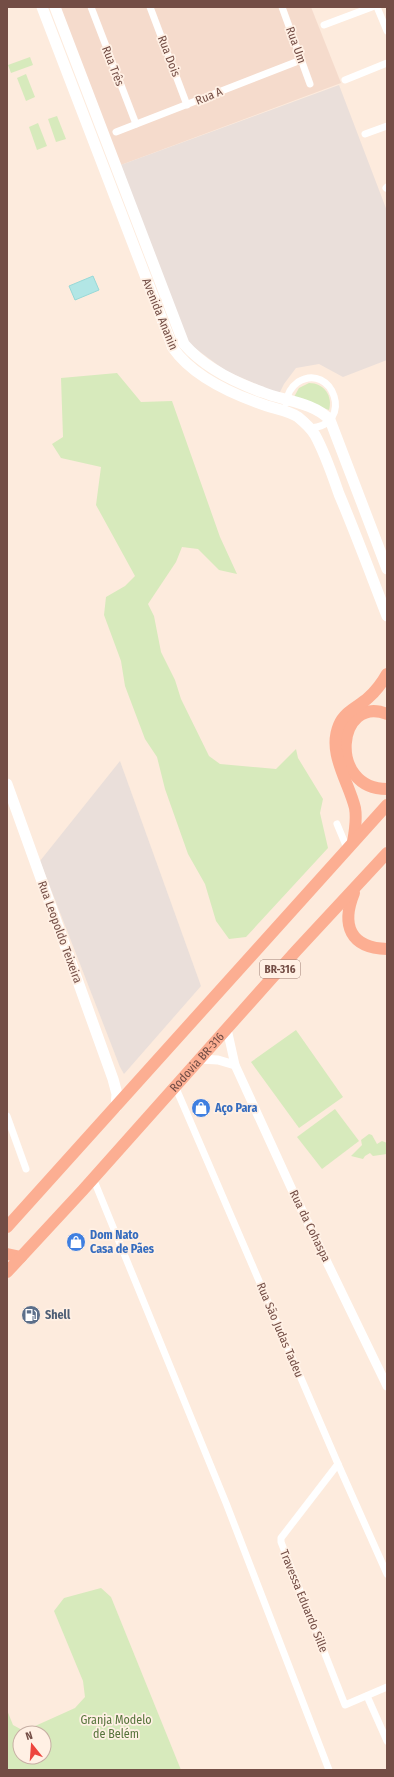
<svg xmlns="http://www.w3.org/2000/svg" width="394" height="1777" font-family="'Fira Sans Condensed',sans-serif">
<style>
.residential{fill:#f5dbcc}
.industrial{fill:#eadfda}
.green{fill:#d7eabc;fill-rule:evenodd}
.water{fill:#b2e6e5;stroke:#98d9d7}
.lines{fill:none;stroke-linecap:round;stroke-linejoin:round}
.minor{stroke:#fff;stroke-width:7}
.tertiary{stroke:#fff;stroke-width:9}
.secondary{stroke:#fff;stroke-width:11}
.trunk{stroke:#fcae92;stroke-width:12}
.labels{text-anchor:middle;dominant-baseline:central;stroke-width:3.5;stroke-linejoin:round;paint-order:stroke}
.shield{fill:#fff0e4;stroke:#9d7e75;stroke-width:1}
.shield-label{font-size:11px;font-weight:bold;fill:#734d45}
.street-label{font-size:12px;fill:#734d45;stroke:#fff0e4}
.shop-label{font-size:12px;font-weight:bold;fill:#366cbe;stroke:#fff0e4;text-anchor:start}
.service-label{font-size:12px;font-weight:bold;fill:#4e5e75;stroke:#fff0e4;text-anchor:start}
.park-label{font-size:12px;fill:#56743b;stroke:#fff0e4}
</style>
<rect width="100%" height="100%" fill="#fdebdd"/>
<polygon class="residential" points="59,7 311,7 341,83 118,166"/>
<g class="industrial">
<polygon points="339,85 387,211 387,360 343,377 319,364 296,368 284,384 279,394 226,371 188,343 118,166"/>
<polygon points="120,761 201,986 124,1074 120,1067 40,861"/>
</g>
<g class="green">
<polygon points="30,57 33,65 11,73 8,65"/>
<polygon points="26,74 35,97 26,101 17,78"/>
<polygon points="57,116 66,139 56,142 48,119"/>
<polygon points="38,123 47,146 37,150 29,127"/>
<polygon points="117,373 141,402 172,401 220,537 237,574 219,570 198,549 182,547 176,562 148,604 154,616 161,652 175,680 181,699 209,756 220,764 276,769 296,749 298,758 323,799 320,813 328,848 246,937 229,939 216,921 205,884 188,854 165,789 157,757 145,739 125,686 121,661 104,615 106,597 125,586 135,576 96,505 101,467 61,458 52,444 63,437 61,378"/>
<path d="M309,383c15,0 24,13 20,27l-35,-13 5,-9z"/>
<polygon points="296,1030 343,1097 299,1128 251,1062"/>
<polygon points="335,1109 359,1141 322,1169 297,1137"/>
<polygon points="369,1134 372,1135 377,1144 382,1141 387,1143 387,1154 373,1156 370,1153 365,1156 363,1159 351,1156 362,1145 361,1140"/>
<path d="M101,1588l10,9 70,173h-174v-60l6,15 11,6 51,-23 10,-11 -2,-16 -29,-70 10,-13zM20,1733h24v24h-24z"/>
</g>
<polygon class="water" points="93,276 99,290 75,300 69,286"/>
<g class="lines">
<g class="minor">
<polyline points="91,7 136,124"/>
<polyline points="150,7 187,105"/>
<polyline points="282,7 310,84"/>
<polyline points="377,7 387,31"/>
<polyline points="324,25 372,7"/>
<polyline points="345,80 387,63"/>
<polyline points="116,132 301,60"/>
<polyline points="365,134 387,126"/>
<polyline points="386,188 387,187"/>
<path d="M286,403c1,-9 5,-16 12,-21 34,-21 58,43 12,46"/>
<polyline points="337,824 347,848"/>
<polyline points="175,1086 338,1464 387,1574"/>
<polyline points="7,1116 26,1169"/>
<polyline points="93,1178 226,1503 329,1770"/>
<polyline points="338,1464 281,1538 281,1542 345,1705 387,1687"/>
<polyline points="367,1696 387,1741"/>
</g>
<g class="tertiary">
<polyline points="227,1029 235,1065 294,1194 387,1386"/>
<polyline points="199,1059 218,1060 235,1065"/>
</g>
<g class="secondary">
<path d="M42,7l131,341c20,29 61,47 94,58 10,3 22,5 31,11 6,5 13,11 17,18 10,18 17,39 24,59 17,40 32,81 48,122"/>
<path d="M55,7l129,337c20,23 50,38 78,48 22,9 51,10 68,28l57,149"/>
<polyline points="7,784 113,1079 117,1094 116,1107"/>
</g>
<g class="trunk">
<path d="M387,714c-50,-20 -60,75 0,75"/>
<path d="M353,842c2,-11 4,-23 2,-34 -6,-26 -28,-55 -16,-83 6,-14 19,-18 29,-27 8,-7 14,-15 19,-24"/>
<path d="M354,893c-13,32 -4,55 33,56"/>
<polyline points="7,1227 387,805"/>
<polyline points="7,1254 21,1257"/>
<path id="s1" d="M7,1272l76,-82 213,-239 91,-98"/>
</g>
</g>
<defs>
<symbol id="shop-disc" viewBox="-11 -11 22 22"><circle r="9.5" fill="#3f7fe0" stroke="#fff0e4"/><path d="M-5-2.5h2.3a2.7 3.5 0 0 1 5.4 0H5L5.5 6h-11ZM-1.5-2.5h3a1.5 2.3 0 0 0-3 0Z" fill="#fff"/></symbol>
<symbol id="fuel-disc" viewBox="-11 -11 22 22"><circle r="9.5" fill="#5c6f8a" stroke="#fff0e4"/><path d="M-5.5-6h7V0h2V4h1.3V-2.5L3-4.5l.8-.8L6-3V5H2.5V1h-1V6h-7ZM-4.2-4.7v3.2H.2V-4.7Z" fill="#fff"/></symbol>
</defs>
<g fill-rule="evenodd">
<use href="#shop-disc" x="190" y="1097" width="22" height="22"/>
<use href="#shop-disc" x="65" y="1231" width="22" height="22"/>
<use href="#fuel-disc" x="20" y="1304" width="22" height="22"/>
</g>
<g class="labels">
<rect class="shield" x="260" y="960" width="40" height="18" rx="3"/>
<g class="shield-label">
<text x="280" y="969">BR-316</text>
</g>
<g class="street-label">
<text transform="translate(296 45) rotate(70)">Rua Um</text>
<text transform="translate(169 56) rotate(69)">Rua Dois</text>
<text transform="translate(113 66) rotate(69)">Rua Três</text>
<text transform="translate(209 96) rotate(-22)">Rua A</text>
<text transform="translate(160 314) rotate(68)">Avenida Ananin</text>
<text transform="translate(60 932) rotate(70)">Rua Leopoldo Teixeira</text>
<text stroke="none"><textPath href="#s1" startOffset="283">Rodovia BR-316</textPath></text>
<text transform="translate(310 1226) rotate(64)">Rua da Cohaspa</text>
<text transform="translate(280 1330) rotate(67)">Rua São Judas Tadeu</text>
<text transform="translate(304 1601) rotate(68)">Travessa Eduardo Sille</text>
</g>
<g class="shop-label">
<text x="215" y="1108">Aço Para</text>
<text x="90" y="1235">Dom Nato<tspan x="90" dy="14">Casa de Pães</tspan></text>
</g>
<g class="service-label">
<text x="45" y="1315">Shell</text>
</g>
<g class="park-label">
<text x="116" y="1720">Granja Modelo<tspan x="116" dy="14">de Belém</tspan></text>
</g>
</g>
<rect width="394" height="1777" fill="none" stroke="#734d45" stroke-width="16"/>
<g transform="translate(32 1745) rotate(343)"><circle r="19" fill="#fff0e4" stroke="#c7afa4"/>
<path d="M0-3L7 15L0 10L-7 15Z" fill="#ed443c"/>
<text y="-6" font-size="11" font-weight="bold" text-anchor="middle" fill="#734d45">N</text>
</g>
</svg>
